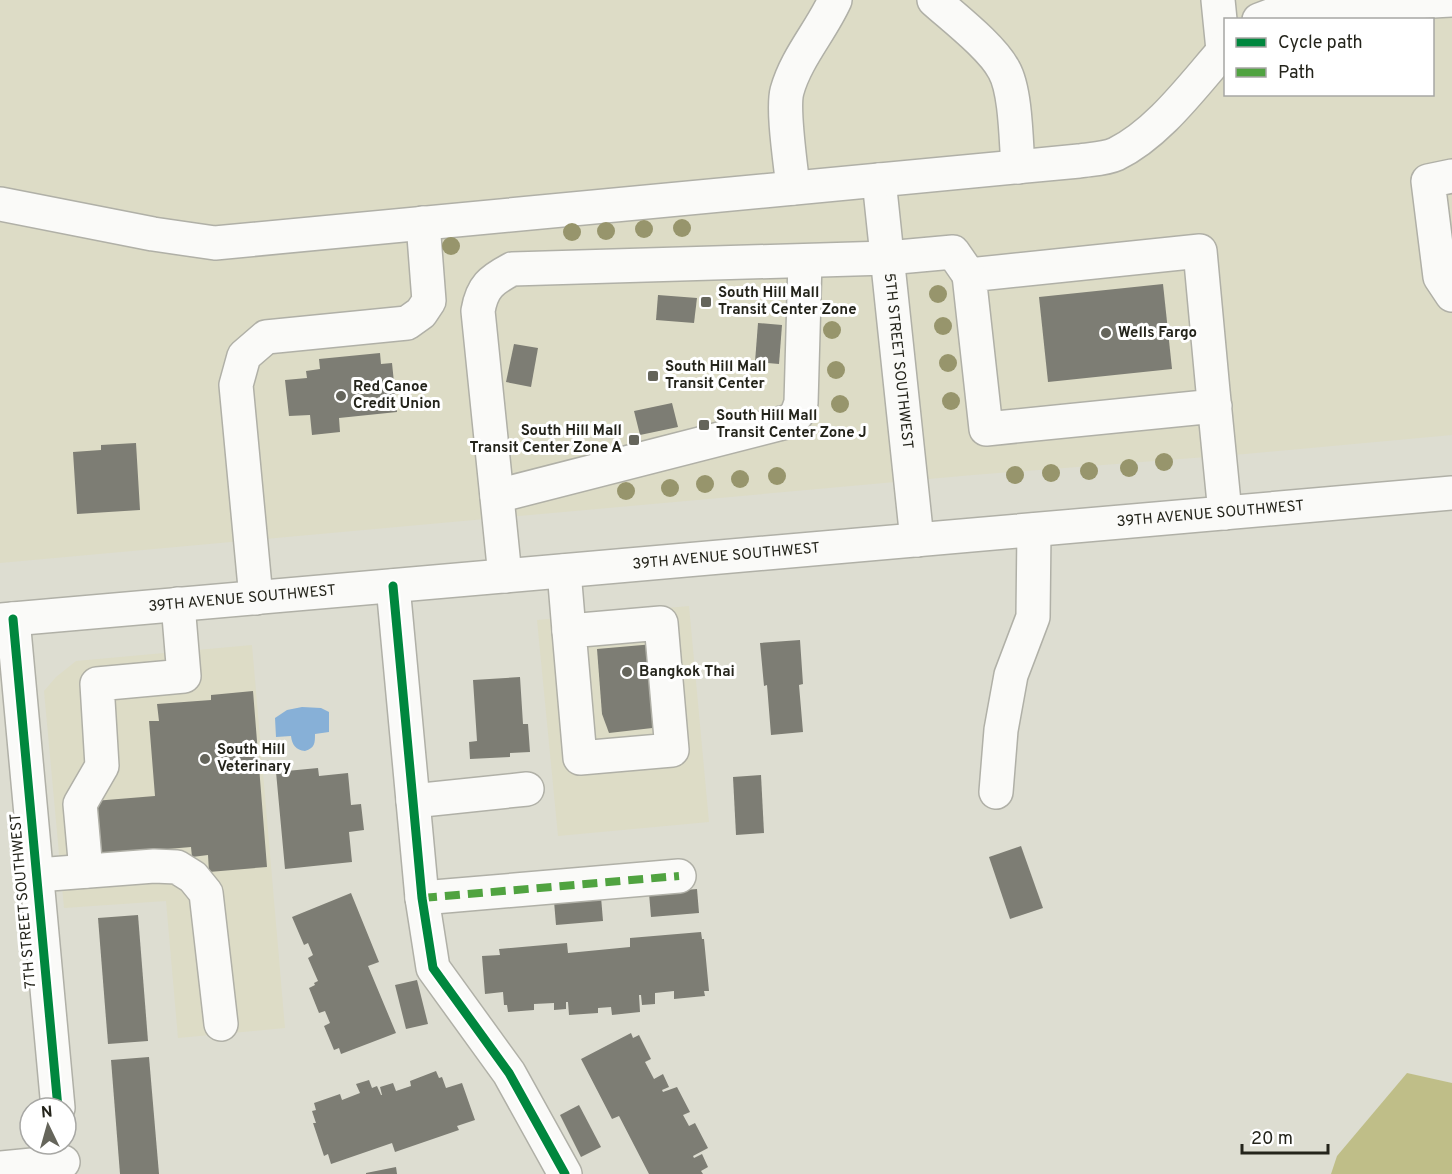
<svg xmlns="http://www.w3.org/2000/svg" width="1452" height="1174" font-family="Overpass,sans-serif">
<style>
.built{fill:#dddcc6;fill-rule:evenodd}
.forest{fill:#bfbe88}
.water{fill:#87b0d7}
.building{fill:#7d7d74}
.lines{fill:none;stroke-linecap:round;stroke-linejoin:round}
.minor-casing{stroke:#b0b0a7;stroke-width:36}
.major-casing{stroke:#b0b0a7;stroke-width:36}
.minor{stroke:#fafaf8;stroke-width:33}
.major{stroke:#fafaf8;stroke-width:33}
.quiet{stroke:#50a340;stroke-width:8;stroke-dasharray:15 8;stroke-linecap:butt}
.cycleway-casing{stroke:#fff;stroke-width:13}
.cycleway{stroke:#00873e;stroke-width:9}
.tree{fill:#97956c}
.poi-dot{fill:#65655b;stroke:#fff;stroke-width:2}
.labels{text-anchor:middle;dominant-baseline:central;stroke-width:6;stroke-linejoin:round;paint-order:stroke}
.poi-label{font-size:15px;font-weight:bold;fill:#24241b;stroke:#fff;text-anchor:start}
.street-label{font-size:15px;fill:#24241b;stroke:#fff}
</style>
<rect width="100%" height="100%" fill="#ddddd1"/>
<g class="built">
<path d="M0,0h1452v435l-207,19 -272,21 -973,88zM1226,20h206v74h-206z"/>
<polygon points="689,606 709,822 558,836 537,620"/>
<polygon points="252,645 285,1028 178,1038 166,901 64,908 44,691 56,677 76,661"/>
</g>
<polygon class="forest" points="1407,1073 1452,1083 1452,1174 1331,1174 1337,1156"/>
<path class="water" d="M302,707l19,1 8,4v20l-14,2c0,9 0,14 -10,17 -9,-1 -13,-6 -14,-15l-15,1 -1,-19 12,-8z"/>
<g class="building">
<polygon points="1163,284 1172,369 1048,382 1039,297"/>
<polygon points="658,295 697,298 694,323 656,320"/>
<polygon points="758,323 782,325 779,364 755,362"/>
<polygon points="514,344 538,348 531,387 506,382"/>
<polygon points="380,353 381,364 392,363 397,412 339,418 340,432 312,435 310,415 289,416 285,380 307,378 306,371 320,369 319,359"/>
<polygon points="672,403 678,427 640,435 634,411"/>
<polygon points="136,443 140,510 77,514 73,452 101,450 101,445"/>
<polygon points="800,640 803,684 799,685 803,732 771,735 767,685 764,686 760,643"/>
<polygon points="654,644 661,727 609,733 602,714 597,649"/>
<polygon points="520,677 523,724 528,724 530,752 510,753 510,757 470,759 469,742 477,741 473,680"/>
<polygon points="253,691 267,867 209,872 208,855 192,857 191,847 98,855 94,801 155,796 149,721 159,721 157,704 211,700 211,695"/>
<polygon points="318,768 319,776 348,773 351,805 361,804 364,830 349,832 352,862 285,869 276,772"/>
<polygon points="761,775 764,833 736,835 733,777"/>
<polygon points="1021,846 1043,908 1010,919 989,857"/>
<polygon points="697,889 699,913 651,917 649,893"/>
<polygon points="351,893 379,962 368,966 396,1033 341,1054 339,1048 334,1050 324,1026 330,1023 325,1011 319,1013 309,988 315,985 314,983 318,981 308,958 313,955 308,943 304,945 292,917"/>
<polygon points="601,897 603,921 556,925 554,901"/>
<polygon points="138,915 148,1041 108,1044 98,918"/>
<polygon points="701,932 702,939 704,939 709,991 704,991 705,996 674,999 674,991 655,993 655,1004 642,1005 641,995 639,995 640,1012 612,1015 611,1007 598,1008 598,1013 569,1015 568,1002 566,1002 566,1009 554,1010 554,1003 534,1004 534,1010 508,1012 507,1005 504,1005 503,992 485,994 482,956 500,955 499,949 567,943 568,953 630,947 630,938"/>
<polygon points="417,980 428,1024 406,1029 395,985"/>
<polygon points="631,1033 633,1038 639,1035 651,1059 645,1062 654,1079 663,1074 669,1087 662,1090 663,1092 677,1087 690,1112 683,1115 689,1126 695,1123 708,1148 693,1156 694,1158 702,1154 708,1167 701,1171 703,1174 649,1174 619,1116 612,1119 581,1059"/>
<polygon points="149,1057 159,1174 120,1174 111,1060"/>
<polygon points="436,1071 439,1078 442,1077 446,1088 462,1083 475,1120 457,1126 459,1130 395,1152 392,1143 331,1164 328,1154 324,1156 313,1123 316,1123 312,1111 316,1110 314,1103 340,1094 342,1100 360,1093 356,1084 369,1080 372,1088 377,1086 381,1095 382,1095 380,1087 393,1083 396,1091 411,1086 410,1081"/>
<polygon points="579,1105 601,1147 581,1157 560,1115"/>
<polygon points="396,1167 397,1174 366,1174 366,1173"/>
</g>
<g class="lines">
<defs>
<g id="minor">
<path d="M934,0c20,18 58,47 70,70 12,21 12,72 14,97"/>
<polyline points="1218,0 1223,50"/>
<polyline points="1259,20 1283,11 1320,7 1452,0"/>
<polyline points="1452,176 1428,181 1440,277 1452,295"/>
<path id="s1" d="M879,180l38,360"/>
<path d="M793,188c-2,-22 -11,-78 -6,-97 9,-33 34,-60 48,-91"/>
<path d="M0,204l153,30 62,9 864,-82c12,-2 26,-2 37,-7 43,-21 78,-70 110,-106"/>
<path d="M1215,406l-229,23 -17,-154 231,-24c8,87 16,175 25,262"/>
<polyline points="497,496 790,421 797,414 801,403 805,261"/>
<polyline points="564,571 569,631"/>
<path d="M505,576l-27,-265c4,-24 13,-31 34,-42l375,-11 66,-6 16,23"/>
<polyline points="393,586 422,898 433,968 509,1073 565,1174"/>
<polyline points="256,598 236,385 244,356 266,337 407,323 421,313 429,301 423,223"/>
<polyline points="13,619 58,1108"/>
<polygon points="661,623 672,750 580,758 569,631"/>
<polyline points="996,792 1001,730 1011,675 1033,617 1034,530"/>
<polyline points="413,801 527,789"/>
<polyline points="86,871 80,804 102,766 97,684 184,676 178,604"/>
<polyline points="37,875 154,866 177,867 193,877 206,893 221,1024"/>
<polyline points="422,898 679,876"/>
<polyline points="0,1168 63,1162"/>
</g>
<g id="major">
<path id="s2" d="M0,620l1452,-127"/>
</g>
</defs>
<use href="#minor" class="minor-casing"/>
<use href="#major" class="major-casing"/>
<use href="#minor" class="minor"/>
<use href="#major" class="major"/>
<polyline class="quiet" points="422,898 679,876"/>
<defs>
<g id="cycleway">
<polyline points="393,586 422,898 433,968 509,1073 565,1174"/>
<polyline points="13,619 58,1108"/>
</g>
</defs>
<use href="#cycleway" class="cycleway-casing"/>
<use href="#cycleway" class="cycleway"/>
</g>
<g class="tree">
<circle cx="682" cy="228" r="9"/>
<circle cx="644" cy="229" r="9"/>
<circle cx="606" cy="231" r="9"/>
<circle cx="572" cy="232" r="9"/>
<circle cx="451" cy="246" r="9"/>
<circle cx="938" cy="294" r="9"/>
<circle cx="943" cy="326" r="9"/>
<circle cx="832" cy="330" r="9"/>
<circle cx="948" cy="363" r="9"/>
<circle cx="836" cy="370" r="9"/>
<circle cx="951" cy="401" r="9"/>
<circle cx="840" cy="404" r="9"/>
<circle cx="1164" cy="462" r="9"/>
<circle cx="1129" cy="468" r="9"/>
<circle cx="1089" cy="471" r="9"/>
<circle cx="1051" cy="473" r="9"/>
<circle cx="1015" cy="475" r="9"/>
<circle cx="777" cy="476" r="9"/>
<circle cx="740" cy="479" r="9"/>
<circle cx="705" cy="484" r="9"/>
<circle cx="670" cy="488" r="9"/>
<circle cx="626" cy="491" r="9"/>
</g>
<g class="poi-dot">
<rect x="700" y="296" width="12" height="12" rx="3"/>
<circle cx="1106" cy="333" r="6"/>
<rect x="647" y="370" width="12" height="12" rx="3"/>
<circle cx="341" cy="396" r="6"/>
<rect x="698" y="419" width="12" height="12" rx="3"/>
<rect x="628" y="434" width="12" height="12" rx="3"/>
<circle cx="627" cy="672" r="6"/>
<circle cx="205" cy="759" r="6"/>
</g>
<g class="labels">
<g class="poi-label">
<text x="718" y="293">South Hill Mall<tspan x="718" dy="17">Transit Center Zone</tspan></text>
<text x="1118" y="333">Wells Fargo</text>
<text x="665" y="367">South Hill Mall<tspan x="665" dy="17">Transit Center</tspan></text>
<text x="353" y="387">Red Canoe<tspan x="353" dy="17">Credit Union</tspan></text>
<text x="716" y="416">South Hill Mall<tspan x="716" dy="17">Transit Center Zone J</tspan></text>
<text x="622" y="431" text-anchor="end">South Hill Mall<tspan x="622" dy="17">Transit Center Zone A</tspan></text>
<text x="639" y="672">Bangkok Thai</text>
<text x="217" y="750">South Hill<tspan x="217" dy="17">Veterinary</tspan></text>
</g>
<g class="street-label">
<text stroke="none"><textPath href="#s1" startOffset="182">5TH STREET SOUTHWEST</textPath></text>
<text stroke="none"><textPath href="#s2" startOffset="1215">39TH AVENUE SOUTHWEST</textPath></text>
<text stroke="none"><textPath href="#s2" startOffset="729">39TH AVENUE SOUTHWEST</textPath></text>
<text stroke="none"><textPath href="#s2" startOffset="243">39TH AVENUE SOUTHWEST</textPath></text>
<text transform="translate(24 901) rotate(-95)">7TH STREET SOUTHWEST</text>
</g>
</g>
<rect x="1224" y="18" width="210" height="78" fill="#ffffff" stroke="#a7a7a4" stroke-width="1.5"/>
<rect x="1236" y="38" width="30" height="9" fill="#00873e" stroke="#a7a7a4" stroke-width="1.5"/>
<text x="1278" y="48" font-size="18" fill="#24241b">Cycle path</text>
<rect x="1236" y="68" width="30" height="9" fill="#50a340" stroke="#a7a7a4" stroke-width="1.5"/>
<text x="1278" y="78" font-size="18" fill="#24241b">Path</text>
<g transform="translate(48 1126) rotate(355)"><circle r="28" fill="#ffffff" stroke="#a7a7a4" stroke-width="1.5"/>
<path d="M0-4.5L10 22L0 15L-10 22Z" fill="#65655b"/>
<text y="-9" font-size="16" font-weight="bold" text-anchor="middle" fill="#24241b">N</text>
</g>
<path d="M1242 1144v9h86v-9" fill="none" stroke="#24241b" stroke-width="3"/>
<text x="1251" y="1144" font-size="18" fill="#24241b" stroke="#ffffff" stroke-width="4.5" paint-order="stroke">20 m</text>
</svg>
